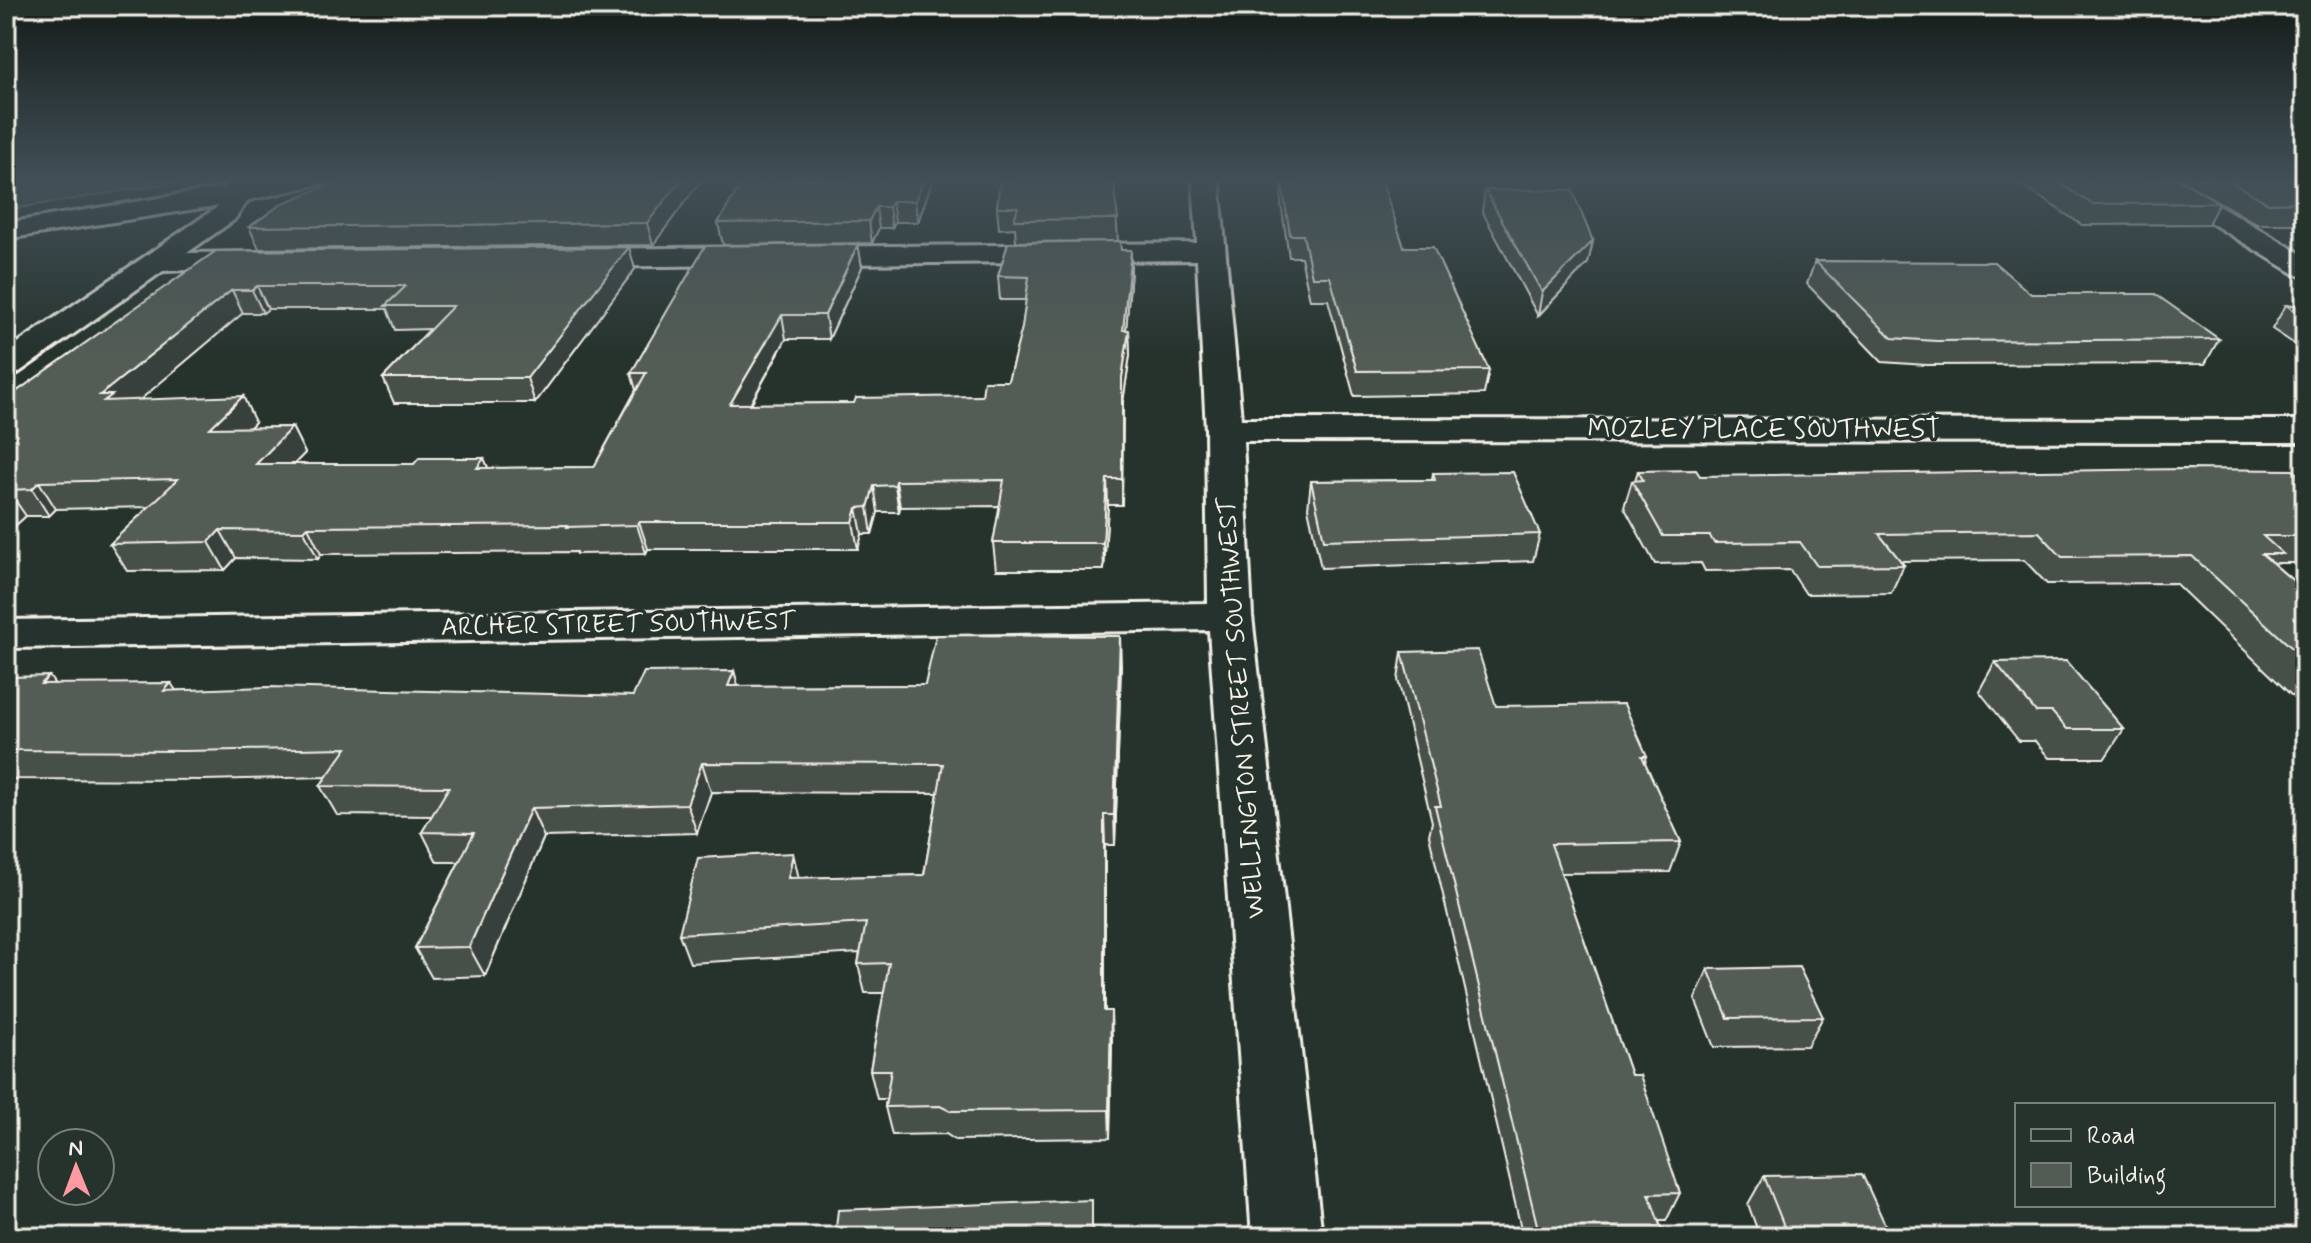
<svg xmlns="http://www.w3.org/2000/svg" width="2311" height="1243" font-family="Mynerve,sans-serif">
<style>
.green{fill:#414b45;stroke:#9a9e96;stroke-width:2}
.lines{fill:none;stroke-linecap:round;stroke-linejoin:round}
.street-casing{stroke:#f4f1e8;stroke-width:6}
.secondary-casing{stroke:#f4f1e8;stroke-width:6}
.street{fill:#26332d;fill-rule:evenodd}
.secondary{fill:#26332d;fill-rule:evenodd}
.wall{fill:#474f49;stroke:#f4f1e8;stroke-width:2}
.shaded-wall{fill:#39403c;stroke:#f4f1e8;stroke-width:2}
.building{fill:#525c55;stroke:#f4f1e8;stroke-width:2}
.labels{text-anchor:middle;dominant-baseline:central;stroke-width:7;stroke-linejoin:round;paint-order:stroke}
.street-label{font-size:26px;fill:#f4f1e8;stroke:#26332d}
</style>
<rect width="100%" height="100%" fill="#26332d"/>
<filter id="ink" filterUnits="userSpaceOnUse"><feTurbulence type="fractalNoise" baseFrequency=".0125" numOctaves="2"/><feDisplacementMap in="SourceGraphic" scale="16" xChannelSelector="R" yChannelSelector="G"/><feConvolveMatrix kernelMatrix="1 2 1 2 8 2 1 2 1" color-interpolation-filters="sRGB"/></filter>
<g filter="url(#ink)">
<polygon class="green" points="6,179 194,179 6,210"/>
<g class="lines">
<defs>
<g id="street">
<polygon points="226,179 252,179 253,194 234,220 187,253 258,252 268,255 272,261 268,267 163,271 18,373 6,376 6,351 216,208 227,193"/>
<polygon points="1193,179 1219,179 1241,419 2305,420 2305,442 1243,441 1252,616 1322,1237 1252,1237 1209,630 6,648 6,620 1208,603 1206,430 1197,260 571,267 561,264 557,258 561,252 571,249 1197,243"/>
<polygon points="2143,179 2174,179 2305,256 2305,277 2295,274 2147,184"/>
</g>
<polygon id="secondary" points="275,179 324,179 320,184 240,202 6,239 6,223"/>
</defs>
<use href="#street" class="street-casing"/>
<use href="#secondary" class="secondary-casing"/>
<use href="#street" class="street"/>
<use href="#secondary" class="secondary"/>
</g>
<g class="wall">
<polygon points="702,179 653,245 259,249 249,227"/>
<polygon points="744,179 933,179 918,222 895,222 892,228 879,228 872,243 723,245 718,223"/>
<polygon points="1000,179 1114,179 1118,241 1016,242 1015,228 999,229 997,207"/>
<polygon points="1284,179 1381,179 1404,247 1489,370 1484,394 1354,396 1328,300 1310,300 1301,257 1289,257 1281,204 1282,183 1285,183"/>
<polygon points="2013,179 2178,179 2219,203 2208,224 2082,225"/>
<polygon points="2180,179 2305,179 2305,224 2257,224"/>
<polygon points="1485,190 1593,241 1588,263 1538,316 1482,211"/>
<polygon points="858,244 862,267 829,339 786,339 751,404 854,403 982,396 1008,381 1022,328 1026,300 1000,300 998,276 1121,250 1131,250 1131,272 1126,330 1129,330 1130,355 1123,402 1122,505 1108,505 1104,570 996,570 993,543 1000,506 900,507 899,512 878,512 872,534 862,534 858,549 648,549 646,553 576,554 576,552 321,554 318,559 236,558 225,570 127,571 110,544 149,507 56,509 49,516 26,516 6,534 6,399 216,251 635,269 535,403 394,403 383,378 430,329 395,330 387,309 268,309 263,313 243,313 139,400 255,422 249,428 292,427 305,453 294,464 488,468 594,467 636,390 631,373"/>
<polygon points="1815,261 2031,294 2219,339 2205,364 1926,365 1882,362 1807,284"/>
<polygon points="2286,305 2305,305 2305,351 2272,329"/>
<polygon points="1638,471 1700,476 2305,476 2305,563 2277,563 2275,565 2305,591 2305,695 2291,695 2175,583 2047,584 2024,560 1900,561 1904,565 1891,593 1806,594 1790,570 1705,571 1701,563 1655,564 1624,507 1632,481 1635,480"/>
<polygon points="1433,473 1540,534 1533,561 1321,568 1308,508 1311,481 1432,480"/>
<polygon points="1402,652 1496,706 1647,756 1645,763 1681,842 1670,872 1561,873 1631,1075 1680,1193 1666,1221 1659,1221 1664,1237 1523,1237 1429,835 1432,822 1398,680"/>
<polygon points="1995,662 2124,729 2105,758 2049,758 2035,741 2019,741 1979,691"/>
<polygon points="1121,664 1115,845 1105,845 1105,1011 1112,1040 1110,1138 955,1140 946,1134 892,1135 885,1107 886,1099 877,1099 870,1070 884,993 865,993 858,964 860,953 690,963 679,934 799,878 924,875 938,793 711,792 697,833 544,837 485,976 432,978 415,948 459,862 437,862 422,832 432,816 337,815 320,786 326,777 204,780 6,779 6,677 54,684 176,690 633,696 734,671 738,686 925,685"/>
<polygon points="1708,969 1823,1017 1807,1046 1714,1047 1695,999"/>
<polygon points="1764,1176 1889,1233 1886,1237 1760,1237 1748,1204"/>
</g>
<g class="shaded-wall">
<polygon points="682,179 702,179 653,245 647,223"/>
<polygon points="924,179 933,179 918,222 915,201"/>
<polygon points="892,201 895,222 892,228 889,207"/>
<polygon points="876,207 879,228 872,243 869,221"/>
<polygon points="1593,241 1588,263 1538,316 1542,292"/>
<polygon points="858,244 862,267 829,339 825,315"/>
<polygon points="629,247 635,269 535,403 527,378"/>
<polygon points="1131,250 1131,272 1124,354 1123,330"/>
<polygon points="257,286 268,309 263,313 252,290"/>
<polygon points="232,290 243,313 115,421 100,395"/>
<polygon points="782,315 786,339 736,430 730,404"/>
<polygon points="1129,330 1130,355 1123,402 1122,505 1122,377"/>
<polygon points="243,396 255,422 224,454 210,428"/>
<polygon points="292,427 305,453 269,490 256,464"/>
<polygon points="484,458 495,484 477,468"/>
<polygon points="1107,479 1108,505 1104,570 1103,543"/>
<polygon points="896,481 900,507 899,512 895,485"/>
<polygon points="39,482 56,509 49,516 32,489"/>
<polygon points="874,486 878,512 872,534 868,507"/>
<polygon points="8,490 26,516 6,534 6,492"/>
<polygon points="857,508 862,534 858,549 853,522"/>
<polygon points="639,522 648,549 646,553 637,525"/>
<polygon points="308,527 321,554 318,559 304,531"/>
<polygon points="220,530 236,558 225,570 209,542"/>
<polygon points="1120,636 1121,664 1115,845 1114,815"/>
<polygon points="734,671 742,700 728,686"/>
<polygon points="49,676 70,705 41,684"/>
<polygon points="171,683 189,711 164,691"/>
<polygon points="702,763 711,792 697,833 687,804"/>
<polygon points="531,808 544,837 485,976 469,947"/>
<polygon points="1104,815 1105,845 1105,1040 1104,1011"/>
<polygon points="793,853 800,883 788,878"/>
<polygon points="1111,1011 1112,1040 1110,1138 1109,1110"/>
</g>
<g class="building">
<polygon points="344,179 682,179 647,223 249,227 283,203"/>
<polygon points="744,179 924,179 915,201 892,201 889,207 876,207 869,221 718,223"/>
<polygon points="1000,179 1113,179 1118,219 1014,220 1018,207 997,207"/>
<polygon points="1291,179 1381,179 1404,247 1433,247 1489,370 1357,371 1330,277 1312,277 1303,235 1290,235 1282,183 1293,183"/>
<polygon points="2053,179 2178,179 2219,203 2092,204"/>
<polygon points="2226,179 2305,179 2305,202 2268,203"/>
<polygon points="1485,190 1572,190 1593,241 1542,292"/>
<polygon points="1120,241 1121,250 1131,250 1123,330 1129,330 1122,377 1122,479 1107,479 1103,543 993,543 1004,480 896,481 895,485 874,486 868,507 857,508 853,522 639,522 637,525 567,527 568,525 308,527 304,531 220,530 209,542 110,544 178,479 39,482 32,489 8,490 6,492 6,399 216,251 629,247 527,378 383,378 453,306 385,306 406,286 257,286 252,290 232,290 100,395 112,395 104,401 243,396 210,428 292,427 256,464 414,464 419,458 484,458 477,468 594,467 646,373 631,373 705,246 858,244 825,315 782,315 730,404 854,403 856,398 982,396 984,381 1008,381 1022,328 1029,277 998,276 1008,243"/>
<polygon points="1815,261 1994,262 2031,294 2155,294 2219,339 1936,341 1892,338"/>
<polygon points="2286,305 2305,305 2305,318"/>
<polygon points="2183,469 2293,470 2301,476 2305,476 2305,536 2263,536 2283,554 2262,554 2305,591 2305,660 2192,556 2062,557 2039,532 1879,534 1904,565 1817,566 1800,542 1714,543 1710,536 1663,536 1632,481 1643,480 1638,471 1696,470 1700,476"/>
<polygon points="1513,472 1540,534 1324,540 1311,481 1435,480 1433,473"/>
<polygon points="936,635 1120,636 1114,815 1104,815 1104,1011 1111,1011 1109,1110 950,1111 940,1106 885,1107 891,1070 870,1070 889,963 858,964 866,923 679,934 698,858 793,853 788,878 924,875 943,764 702,763 687,804 531,808 469,947 415,948 474,833 422,832 449,787 320,786 347,748 185,751 6,750 6,677 49,676 41,684 171,683 164,691 268,687 633,696 644,672 734,671 728,686 925,685"/>
<polygon points="1478,650 1496,706 1624,704 1647,756 1642,756 1681,842 1551,844 1631,1075 1640,1075 1680,1193 1649,1194 1664,1237 1540,1237 1435,806 1441,806 1402,652"/>
<polygon points="2066,661 2124,729 2067,729 2052,712 2036,712 1995,662"/>
<polygon points="1799,967 1823,1017 1728,1018 1708,969"/>
<polygon points="1862,1174 1889,1233 1788,1236 1764,1176"/>
<polygon points="1092,1200 1092,1237 835,1237 838,1210"/>
</g>
</g>
<linearGradient id="sky" x2="0" y2="1"><stop stop-color="#151c19"/><stop offset="0.51" stop-color="#415057"/><stop offset="1" stop-color="#415057" stop-opacity="0"/></linearGradient>
<rect width="2311" height="353" fill="url(#sky)"/>
<g class="labels">
<g class="street-label">
<text x="1764" y="430">MOZLEY PLACE SOUTHWEST</text>
<text transform="translate(618 625) rotate(-1)">ARCHER STREET SOUTHWEST</text>
<text transform="translate(1242 708) rotate(-94)">WELLINGTON STREET SOUTHWEST</text>
</g>
</g>
<rect width="2311" height="1243" fill="none" stroke="#26332d" stroke-width="32"/>
<rect x="16" y="16" width="2279" height="1211" fill="none" stroke="#f4f1e8" stroke-width="3" filter="url(#ink)"/>
<rect x="2015" y="1103" width="260" height="104" fill="#26332d" stroke="#787f78" stroke-width="2"/>
<rect x="2031" y="1129" width="40" height="12" fill="#26332d" stroke="#787f78" stroke-width="2"/>
<text x="2087" y="1143" font-size="24" fill="#f4f1e8">Road</text>
<rect x="2031" y="1163" width="40" height="24" fill="#525c55" stroke="#787f78" stroke-width="2"/>
<text x="2087" y="1183" font-size="24" fill="#f4f1e8">Building</text>
<g transform="translate(76 1167) rotate(359)"><circle r="38" fill="#26332d" stroke="#787f78" stroke-width="2"/>
<path d="M0-6L14 30L0 20L-14 30Z" fill="#ff9aa2"/>
<text y="-12" font-size="22" font-weight="bold" text-anchor="middle" fill="#f4f1e8">N</text>
</g>
</svg>
